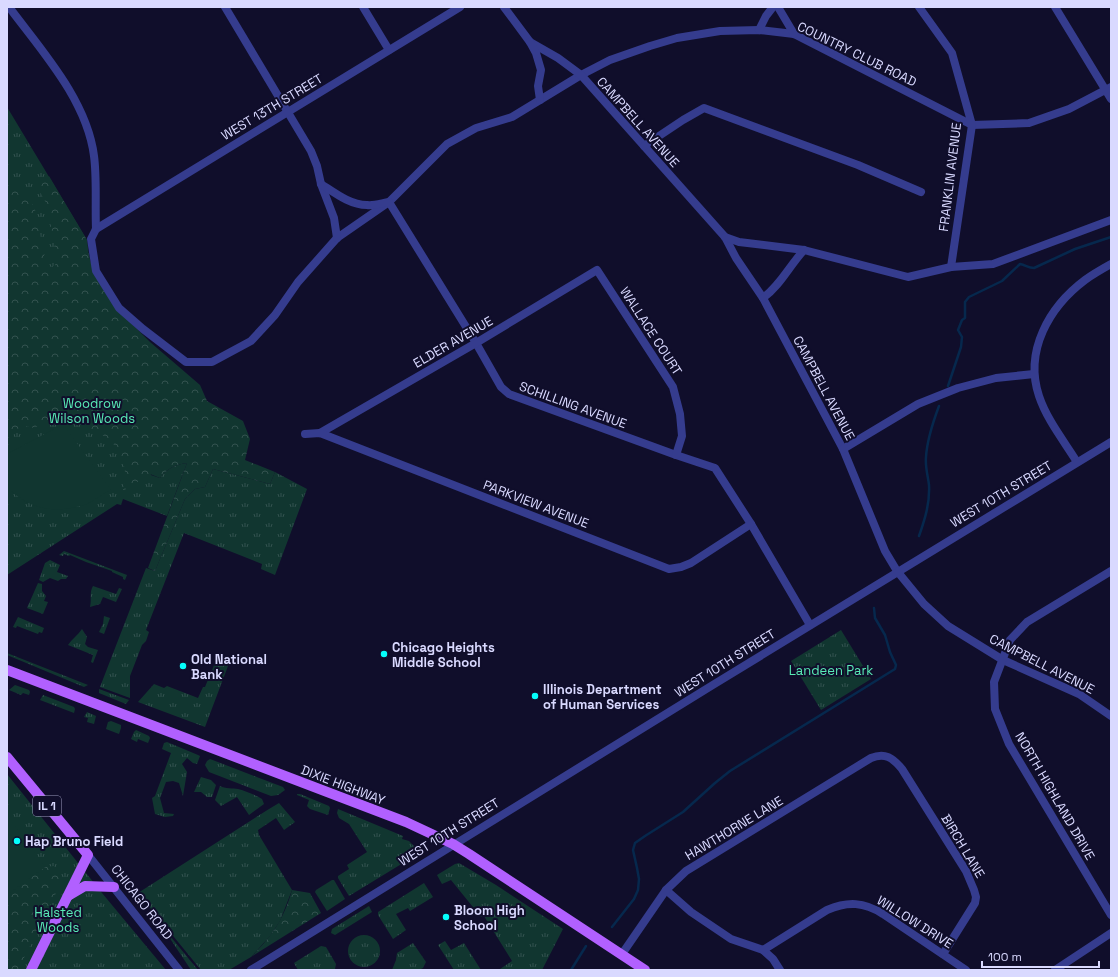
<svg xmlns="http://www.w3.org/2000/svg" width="1118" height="977" font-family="'Space Grotesk',sans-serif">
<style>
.grass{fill:url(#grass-tufts)}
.forest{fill:url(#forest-crowns)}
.pitch{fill:#113630}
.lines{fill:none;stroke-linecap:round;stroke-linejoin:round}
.stream{stroke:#06284d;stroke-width:2.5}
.minor{stroke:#353c8e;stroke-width:8}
.major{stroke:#b160ff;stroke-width:10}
.poi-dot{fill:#05fffc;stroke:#100e2b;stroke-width:1.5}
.labels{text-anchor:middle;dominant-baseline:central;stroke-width:4;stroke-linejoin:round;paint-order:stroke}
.shield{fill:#100e2b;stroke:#9d9cbf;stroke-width:1}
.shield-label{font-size:12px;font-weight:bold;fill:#d9d9ff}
.street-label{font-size:13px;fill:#d9d9ff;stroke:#100e2b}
.park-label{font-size:13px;fill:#59ebb6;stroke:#100e2b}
.poi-label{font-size:13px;font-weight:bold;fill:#d9d9ff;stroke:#100e2b;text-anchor:start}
</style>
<defs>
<pattern id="grass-tufts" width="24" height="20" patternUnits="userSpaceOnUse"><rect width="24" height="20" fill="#113630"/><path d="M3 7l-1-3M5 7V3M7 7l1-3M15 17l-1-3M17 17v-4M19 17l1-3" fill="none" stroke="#33524f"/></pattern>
<pattern id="forest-crowns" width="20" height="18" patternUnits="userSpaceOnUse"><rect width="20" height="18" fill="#113630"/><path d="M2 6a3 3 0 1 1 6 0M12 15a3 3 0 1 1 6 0" fill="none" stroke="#33524f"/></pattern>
</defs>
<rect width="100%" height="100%" fill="#100e2b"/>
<g class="grass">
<path d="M7,107l80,133c2,28 11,42 26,65l38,170 9,3c8,-10 14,-13 27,-15l-20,53 -44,-17 -2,6 -4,-1 -110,71z"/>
<polygon points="213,469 270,484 275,472 307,489 275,575 261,569 262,564 184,533 146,630 149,632 146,641 142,645 130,676 130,698 100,687 146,568 155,571 185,499 195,489 205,487"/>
<polygon points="64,551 127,575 125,580 123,579 123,577 112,572 112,571 86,562 70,555 69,556 64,554 63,556 59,555"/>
<polygon points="50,560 60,565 57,572 68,576 66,579 61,579 58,581 50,578 43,582 39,580 45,563"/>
<polygon points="38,583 42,584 42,591 46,596 44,601 48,602 43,614 27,608"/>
<path d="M93,586l23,8 3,-6 3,1 -6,13 -13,-5 -3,7 -10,3c2,-8 -1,-14 3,-21z"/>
<polygon points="104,616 110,618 104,634 99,632 103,624"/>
<polygon points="18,617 44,628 42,633 39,632 38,634 17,626 16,628 13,627"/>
<path d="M82,629l5,8 -2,7 3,3 10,3 -5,13 -2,-1 2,-7 -25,-10c4,-6 10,-10 14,-16z"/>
<polygon points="841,630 871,679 821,710 791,661"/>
<polygon points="7,653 88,685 84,687 7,655"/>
<polygon points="217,658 227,662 228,666 205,727 138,702 154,684 164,688 167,686 198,698 203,687 205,687"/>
<polygon points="15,685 29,690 30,692 29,695 23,693 21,695 9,690"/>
<polygon points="99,689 129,700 126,704 99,693"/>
<polygon points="43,695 74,707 75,709 74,713 40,700"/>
<polygon points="87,712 96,716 94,724 87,722 88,718 84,717"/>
<polygon points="111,721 121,725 121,728 119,734 106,729 108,722"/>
<polygon points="136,730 149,736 150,738 148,743 138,739 137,742 131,739 134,732"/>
<polygon points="167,742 198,755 200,756 197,764 193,763 187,758 182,764 187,772 183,796 179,783 173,781 166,782 160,798 164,813 174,814 173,816 165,817 155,814 152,798 155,796 171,753 162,749 164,743"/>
<polygon points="210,759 283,787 285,790 278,795 271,796 209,772 205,765 207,761"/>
<polygon points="7,774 102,893 166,970 7,970"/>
<polygon points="201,777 211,780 216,785 212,797 207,797 201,792 194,792"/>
<path d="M220,786c5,3 13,2 18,3 8,2 17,6 24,10l2,5 -15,11 -12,-18 -16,9 -6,-6z"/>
<polygon points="297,794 300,794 329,806 330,808 328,815 310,809 307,806 309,800 297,795"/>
<polygon points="279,803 295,822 284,830 276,818 258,830 259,835 292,890 280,921 270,936 251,957 229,970 201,970 138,893 269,809"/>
<polygon points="338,809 403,836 402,839 409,841 414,846 413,855 408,860 349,896 338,878 338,876 349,869 347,865 367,852 349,824 339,818 337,813"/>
<polygon points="459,863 496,885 563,929 542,970 501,970 500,969 512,961 484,916 481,917 451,880 442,884 437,875 455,864"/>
<polygon points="332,880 334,880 345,899 327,911 315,892 316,890"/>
<polygon points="424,883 433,897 410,911 408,908 396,914 406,930 393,939 378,915 378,912"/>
<polygon points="369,906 372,912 335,935 331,933 332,929"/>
<polygon points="161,925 198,970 191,970"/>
<circle cx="364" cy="951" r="16"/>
<polygon points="445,941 451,950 464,943 481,970 454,970 438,945"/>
<polygon points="413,943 426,962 423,968 419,970 392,970 396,960 397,953"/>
<polygon points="321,946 326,947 336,964 335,969 298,970 294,963"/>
</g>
<g class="forest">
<path d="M49,176l38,64 1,13 4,16 7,14 14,22 37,37 50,43 7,16 36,20 7,18 -5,21 30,12 -5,12 -57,-15 -8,18 -10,2 -10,10 -30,72 -7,-3 39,-105c-13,2 -19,5 -27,15l-10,-4 -27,17c1,-6 2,-13 2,-19 -1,-14 -9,-29 -21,-36 -8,-5 -17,-8 -23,-15 -4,-4 -6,-14 -10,-19l-10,17 -16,3 -11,6 -9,-2 -8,3 -9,15h-1v-265l22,19 7,14 8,44 6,11 6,-2 1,-6 -10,-54 -9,-17z"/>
<polygon points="54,866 60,875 61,883 18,970 7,970 7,895 45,867"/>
<path d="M292,890l18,3 11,20 -70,44c21,-21 33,-38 41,-67z"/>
</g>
<g class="pitch">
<path d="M65,427l46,63c-9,4 -18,12 -27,15 -30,9 -56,4 -77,-18v-33l49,-26z"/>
<polygon points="7,815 45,867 7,895"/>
</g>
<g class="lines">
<g class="stream">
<path d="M948,386l13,-39 1,-10 -4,-7 4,-10 3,-2v-16l4,-5 33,-16 18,-17c6,1 8,4 14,4l41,-19 36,-12"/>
<path d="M919,536c6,-17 11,-33 10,-51 -1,-9 -4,-18 -3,-28 1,-17 7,-35 13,-51"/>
<polyline points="612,927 634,899 638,890 639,879 637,868 633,850 635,843 645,836 683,812 715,783 730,771 895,669 896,665 890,652 885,635 875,618 874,608"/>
<polyline points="571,970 586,946"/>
</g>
<g class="minor">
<path d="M9,7c32,43 78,93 85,149 3,22 1,49 2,73l-5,10 5,32 23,37 24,21 43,33h26l39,-21 24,-26 23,-33 39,-44 52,-36 58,-58 29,-16 36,-11 69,-42 29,-15 40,-14 27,-8 43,-7 39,-1 35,4 178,91 57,-2 40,-14 42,-22"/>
<polyline points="225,7 311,151 317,166 321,184 334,218 337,238"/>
<polyline points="363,7 389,50"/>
<polyline points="504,7 530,42 558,58 581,75 725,237 736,258 763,298 843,449 885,551 897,571 924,604 948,626 1003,660 1079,694 1111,716"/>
<polyline points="778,7 794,34"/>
<polyline points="919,7 952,53 972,125 951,267"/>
<polyline points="1055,7 1111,99"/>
<polyline points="759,30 766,16 773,7"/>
<polyline points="530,42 536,53 541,70 538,86 540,100"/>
<polyline points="644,146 683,120 704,108 858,165 921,192"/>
<path d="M321,184c14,9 29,21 46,21 7,1 15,-2 22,-3l87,141 25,44 8,7 167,61 39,13 36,56 59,101"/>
<polyline points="96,229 460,7"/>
<polyline points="725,237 739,242 804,250 908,277 951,267 993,264 1111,220"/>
<path d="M763,298c17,-12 27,-33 41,-48"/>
<polyline points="320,433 476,343 597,270 673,387 680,414 682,436 676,455"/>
<polyline points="305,434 320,433 669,569 681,567 691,563 751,524"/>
<polyline points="843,449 918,404 958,388 996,378 1034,374"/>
<path d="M1077,462c-13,-21 -30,-42 -38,-66 -15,-45 10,-89 46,-116 8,-6 17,-11 26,-16"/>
<polyline points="1111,571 1027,622 1010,640 994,682 995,709 1009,744 1111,915"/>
<polyline points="88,855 179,970"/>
<polyline points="666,890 691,912 731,939 763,950 773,959 780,970"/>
<path d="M763,950l64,-40c21,-9 37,-8 56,4l83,56"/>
<path d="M622,954l44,-64 20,-19 185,-113c14,-6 22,0 31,11l64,102 8,19 2,7 -1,6 -32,51"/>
<path d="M251,970c285,-178 573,-353 860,-528"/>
<polyline points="1055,970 1111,933"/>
</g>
<g class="major">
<polyline points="7,670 406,822 453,844 469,854 645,970"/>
<polyline points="7,757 88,855 31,970"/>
<polyline points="68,896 85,886 114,887"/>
</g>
</g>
<g class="poi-dot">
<circle cx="384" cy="654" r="4"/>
<circle cx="183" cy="666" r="4"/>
<circle cx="535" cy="696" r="4"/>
<circle cx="17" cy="841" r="4"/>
<circle cx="446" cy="917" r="4"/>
</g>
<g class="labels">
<rect class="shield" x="33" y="796" width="28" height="20" rx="3"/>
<g class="shield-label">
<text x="47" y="806">IL 1</text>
</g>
<g class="street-label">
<text transform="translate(857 54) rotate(26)">COUNTRY CLUB ROAD</text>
<text transform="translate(272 107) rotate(-31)">WEST 13TH STREET</text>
<text transform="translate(638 122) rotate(48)">CAMPBELL AVENUE</text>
<text transform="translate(950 177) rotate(-83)">FRANKLIN AVENUE</text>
<text transform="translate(651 331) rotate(57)">WALLACE COURT</text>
<text transform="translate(453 342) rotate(-30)">ELDER AVENUE</text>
<text transform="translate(824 388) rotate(62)">CAMPBELL AVENUE</text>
<text transform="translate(573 405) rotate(20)">SCHILLING AVENUE</text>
<text transform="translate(1001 494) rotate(-31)">WEST 10TH STREET</text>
<text transform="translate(536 504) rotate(21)">PARKVIEW AVENUE</text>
<text transform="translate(725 663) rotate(-32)">WEST 10TH STREET</text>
<text transform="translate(1042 664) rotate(27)">CAMPBELL AVENUE</text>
<text transform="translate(343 785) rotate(21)">DIXIE HIGHWAY</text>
<text transform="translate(1055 796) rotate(60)">NORTH HIGHLAND DRIVE</text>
<text transform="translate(734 828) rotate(-31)">HAWTHORNE LANE</text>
<text transform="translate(449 832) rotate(-32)">WEST 10TH STREET</text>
<text transform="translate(963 846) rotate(59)">BIRCH LANE</text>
<text transform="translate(142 902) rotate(52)">CHICAGO ROAD</text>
<text transform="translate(915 922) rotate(32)">WILLOW DRIVE</text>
</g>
<g class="park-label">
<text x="92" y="403">Woodrow<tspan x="92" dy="15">Wilson Woods</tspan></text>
<text x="831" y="670">Landeen Park</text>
<text x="58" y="912">Halsted<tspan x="58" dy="15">Woods</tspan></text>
</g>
<g class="poi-label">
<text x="392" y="647">Chicago Heights<tspan x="392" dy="15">Middle School</tspan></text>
<text x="191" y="659">Old National<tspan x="191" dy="15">Bank</tspan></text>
<text x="543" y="689">Illinois Department<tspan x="543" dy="15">of Human Services</tspan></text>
<text x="25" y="841">Hap Bruno Field</text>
<text x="454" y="910">Bloom High<tspan x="454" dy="15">School</tspan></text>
</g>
</g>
<rect width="1118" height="977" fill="none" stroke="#d9d9ff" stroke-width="16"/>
<path d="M982 961v6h117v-6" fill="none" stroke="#d9d9ff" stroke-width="2"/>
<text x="988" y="961" font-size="12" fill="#d9d9ff" stroke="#100e2b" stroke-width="3" paint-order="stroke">100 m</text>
</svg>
